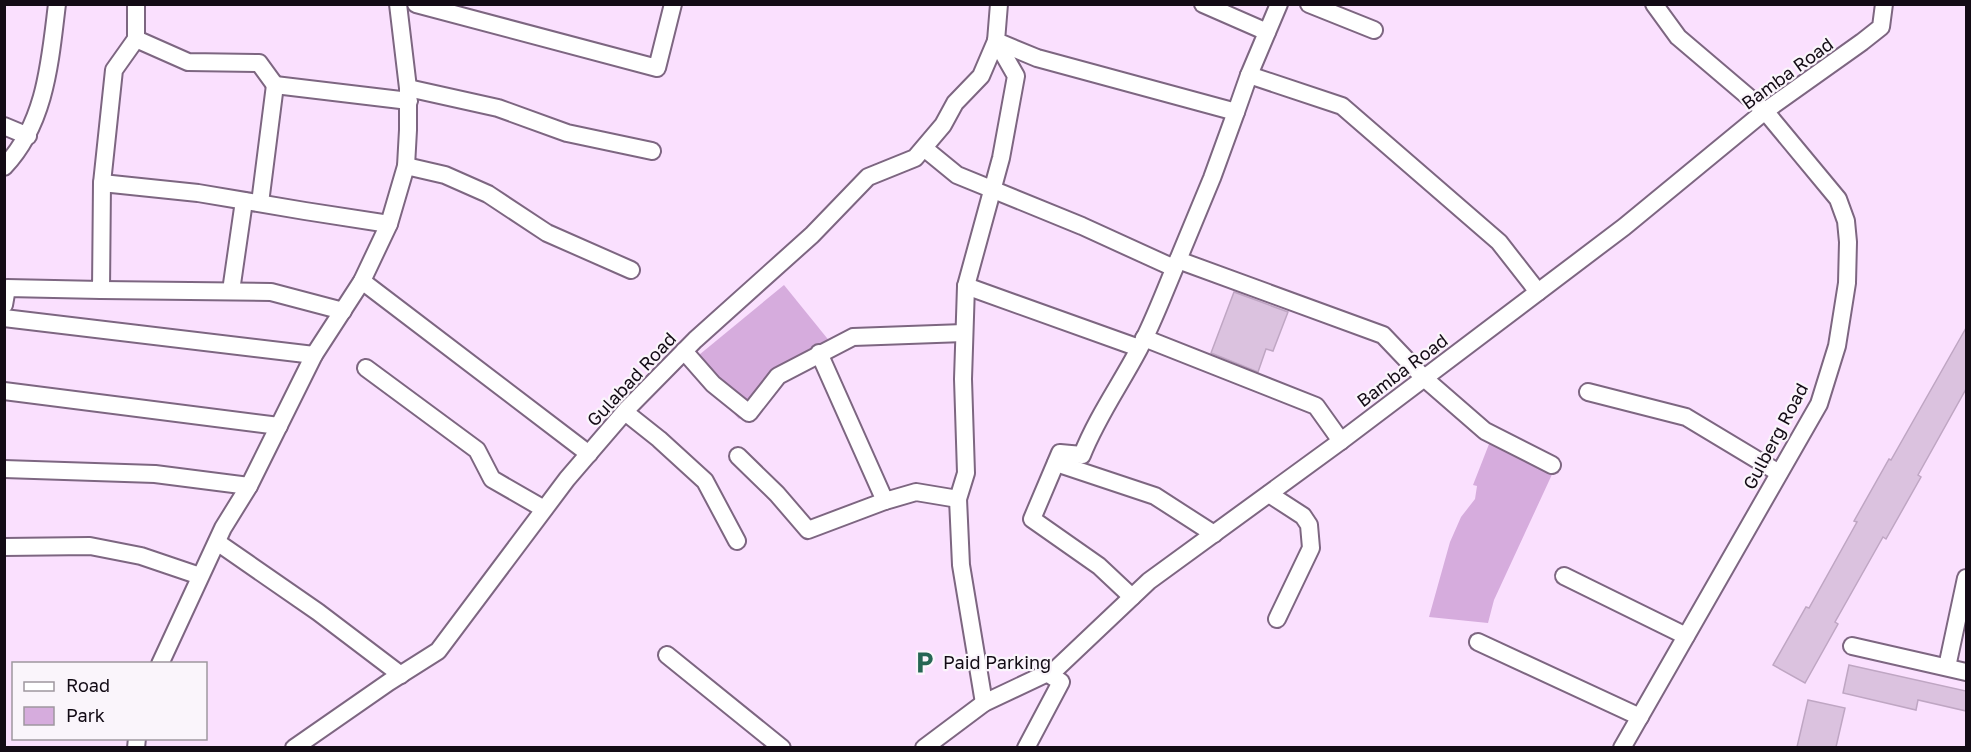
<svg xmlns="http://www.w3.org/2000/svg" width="1971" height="752" font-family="'Golos Text',sans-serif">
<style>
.green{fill:#d6acdd}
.building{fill:#dbc2df;stroke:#bfa6c3;stroke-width:1.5}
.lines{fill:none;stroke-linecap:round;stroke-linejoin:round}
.minor-casing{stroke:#7d6681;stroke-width:20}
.minor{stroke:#fff;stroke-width:16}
.labels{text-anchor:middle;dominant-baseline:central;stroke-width:4.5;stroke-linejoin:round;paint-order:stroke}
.street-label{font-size:18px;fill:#130b15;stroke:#faf5fb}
.poi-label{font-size:18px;fill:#130b15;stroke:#faf5fb;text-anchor:start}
</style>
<rect width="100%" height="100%" fill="#fae0fe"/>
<g class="green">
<polygon points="784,285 831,343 739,419 688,364"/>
<polygon points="1491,439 1555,468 1494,600 1488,623 1429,617 1450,542 1461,517 1475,499 1477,486 1473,485"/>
</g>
<g class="building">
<polygon points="1234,292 1288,312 1273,351 1266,349 1258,372 1211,353"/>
<polygon points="1966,328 1966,389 1918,475 1921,477 1886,539 1883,537 1835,622 1838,624 1805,683 1773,665 1806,607 1809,608 1857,522 1854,521 1889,459 1891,460"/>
<polygon points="1849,665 1966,691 1966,711 1918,700 1916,710 1843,693"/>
<polygon points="1808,700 1845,708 1836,747 1797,747"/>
</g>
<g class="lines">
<defs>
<g id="minor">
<polyline points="136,4 136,39 188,62 259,63 275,85"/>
<polyline points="416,4 657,68 673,4"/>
<polyline points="999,4 996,41 1037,58 1236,112 1249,75 1279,4"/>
<polyline points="1203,4 1267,32"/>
<polyline points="1309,4 1374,30"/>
<polyline points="1249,75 1342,106 1499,242 1538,292"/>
<polyline points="408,88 498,108 567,133 652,151"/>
<polyline points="1236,112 1212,178 1178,260 1383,335 1424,378 1485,431 1552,465"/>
<polyline points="4,126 28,136"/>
<polyline points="924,148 957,175 1082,226 1174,268"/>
<polyline points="406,166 445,175 488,194 547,233 631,270"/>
<path d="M4,167c42,-44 46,-106 53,-163"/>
<polyline points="102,183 114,70 136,39"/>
<polyline points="260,203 275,85 409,101"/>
<polyline points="362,281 589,454"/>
<polyline points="966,286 1139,348"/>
<polyline points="101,290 271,292 343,311"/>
<polyline points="231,291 244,201"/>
<polyline points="4,305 7,288 101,290 102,183 198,193 305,211 389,224"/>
<polyline points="4,318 314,355"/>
<polyline points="1144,338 1316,406 1341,441"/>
<polyline points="684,351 713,384 749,413 778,376 853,337 964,333"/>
<polyline points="819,353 885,501 916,492 958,499"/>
<polyline points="366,368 477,450 492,479 544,509"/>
<polyline points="4,391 279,426"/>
<polyline points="1588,392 1686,417 1779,473"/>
<polyline points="625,412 659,439 705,481 737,541"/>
<polyline points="738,456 777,494 808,530 885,501"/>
<polyline points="1056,463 1155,496 1214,534"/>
<polyline points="4,469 155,474 249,486"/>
<polyline points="1269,494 1303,516 1309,525 1311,548 1277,619"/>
<polyline points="217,542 318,612 401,675"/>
<polyline points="4,547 90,546 141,556 200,576"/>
<polyline points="1564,576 1686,636"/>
<path d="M1132,597l-33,-31 -67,-47 28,-66 22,2c15,-38 38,-70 57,-106 15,-28 26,-59 39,-89"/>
<polyline points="1478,642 1640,717"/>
<polyline points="1852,646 1966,672"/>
<polyline points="667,655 782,748"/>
<polyline points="160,664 223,528 249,486 314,355 362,281 389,224 406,166 408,130 408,88 398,4"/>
<polyline points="1947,667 1966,578"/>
<polyline points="984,703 961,565 958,499 966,473 963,379 966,286 1001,158 1016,76 996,41"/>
<polyline points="136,748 137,738"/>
<polyline points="294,748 389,682 438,651 567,479 628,408 695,340 812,235 868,177 915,158 943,125 955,103 981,76 996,41"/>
<polyline points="924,748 984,703 1056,669 1149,581 1341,441 1624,227 1765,111 1862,42 1881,27 1884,4"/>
<polyline points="1026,748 1061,682 1047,673"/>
<polyline points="1622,748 1819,404 1837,346 1847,283 1848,242 1846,221 1838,199 1765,111 1678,37 1654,4"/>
</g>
</defs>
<use href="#minor" class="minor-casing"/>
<use href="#minor" class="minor"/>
</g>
<defs>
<symbol id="parking-bare" viewBox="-9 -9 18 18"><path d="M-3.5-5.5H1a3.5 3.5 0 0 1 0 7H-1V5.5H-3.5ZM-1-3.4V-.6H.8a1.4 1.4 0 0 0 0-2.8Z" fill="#266654" stroke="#faf5fb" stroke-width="2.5" paint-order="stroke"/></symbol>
</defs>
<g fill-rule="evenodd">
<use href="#parking-bare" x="908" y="646" width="33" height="33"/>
</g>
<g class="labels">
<g class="street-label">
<text transform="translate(1787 73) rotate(-36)">Bamba Road</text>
<text transform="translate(1402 370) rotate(-37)">Bamba Road</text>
<text transform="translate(631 379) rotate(-47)">Gulabad Road</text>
<text transform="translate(1775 436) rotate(-62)">Gulberg Road</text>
</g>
<g class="poi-label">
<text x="943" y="662">Paid Parking</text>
</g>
</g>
<rect width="1971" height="752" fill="none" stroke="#130b15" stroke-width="12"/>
<rect x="12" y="662" width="195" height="78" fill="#faf5fb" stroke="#9e979f" stroke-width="1.5"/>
<rect x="24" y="682" width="30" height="9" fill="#ffffff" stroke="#9e979f" stroke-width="1.5"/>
<text x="66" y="692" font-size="18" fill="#130b15">Road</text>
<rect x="24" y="707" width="30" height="18" fill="#d6acdd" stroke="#9e979f" stroke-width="1.5"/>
<text x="66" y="722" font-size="18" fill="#130b15">Park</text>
</svg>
